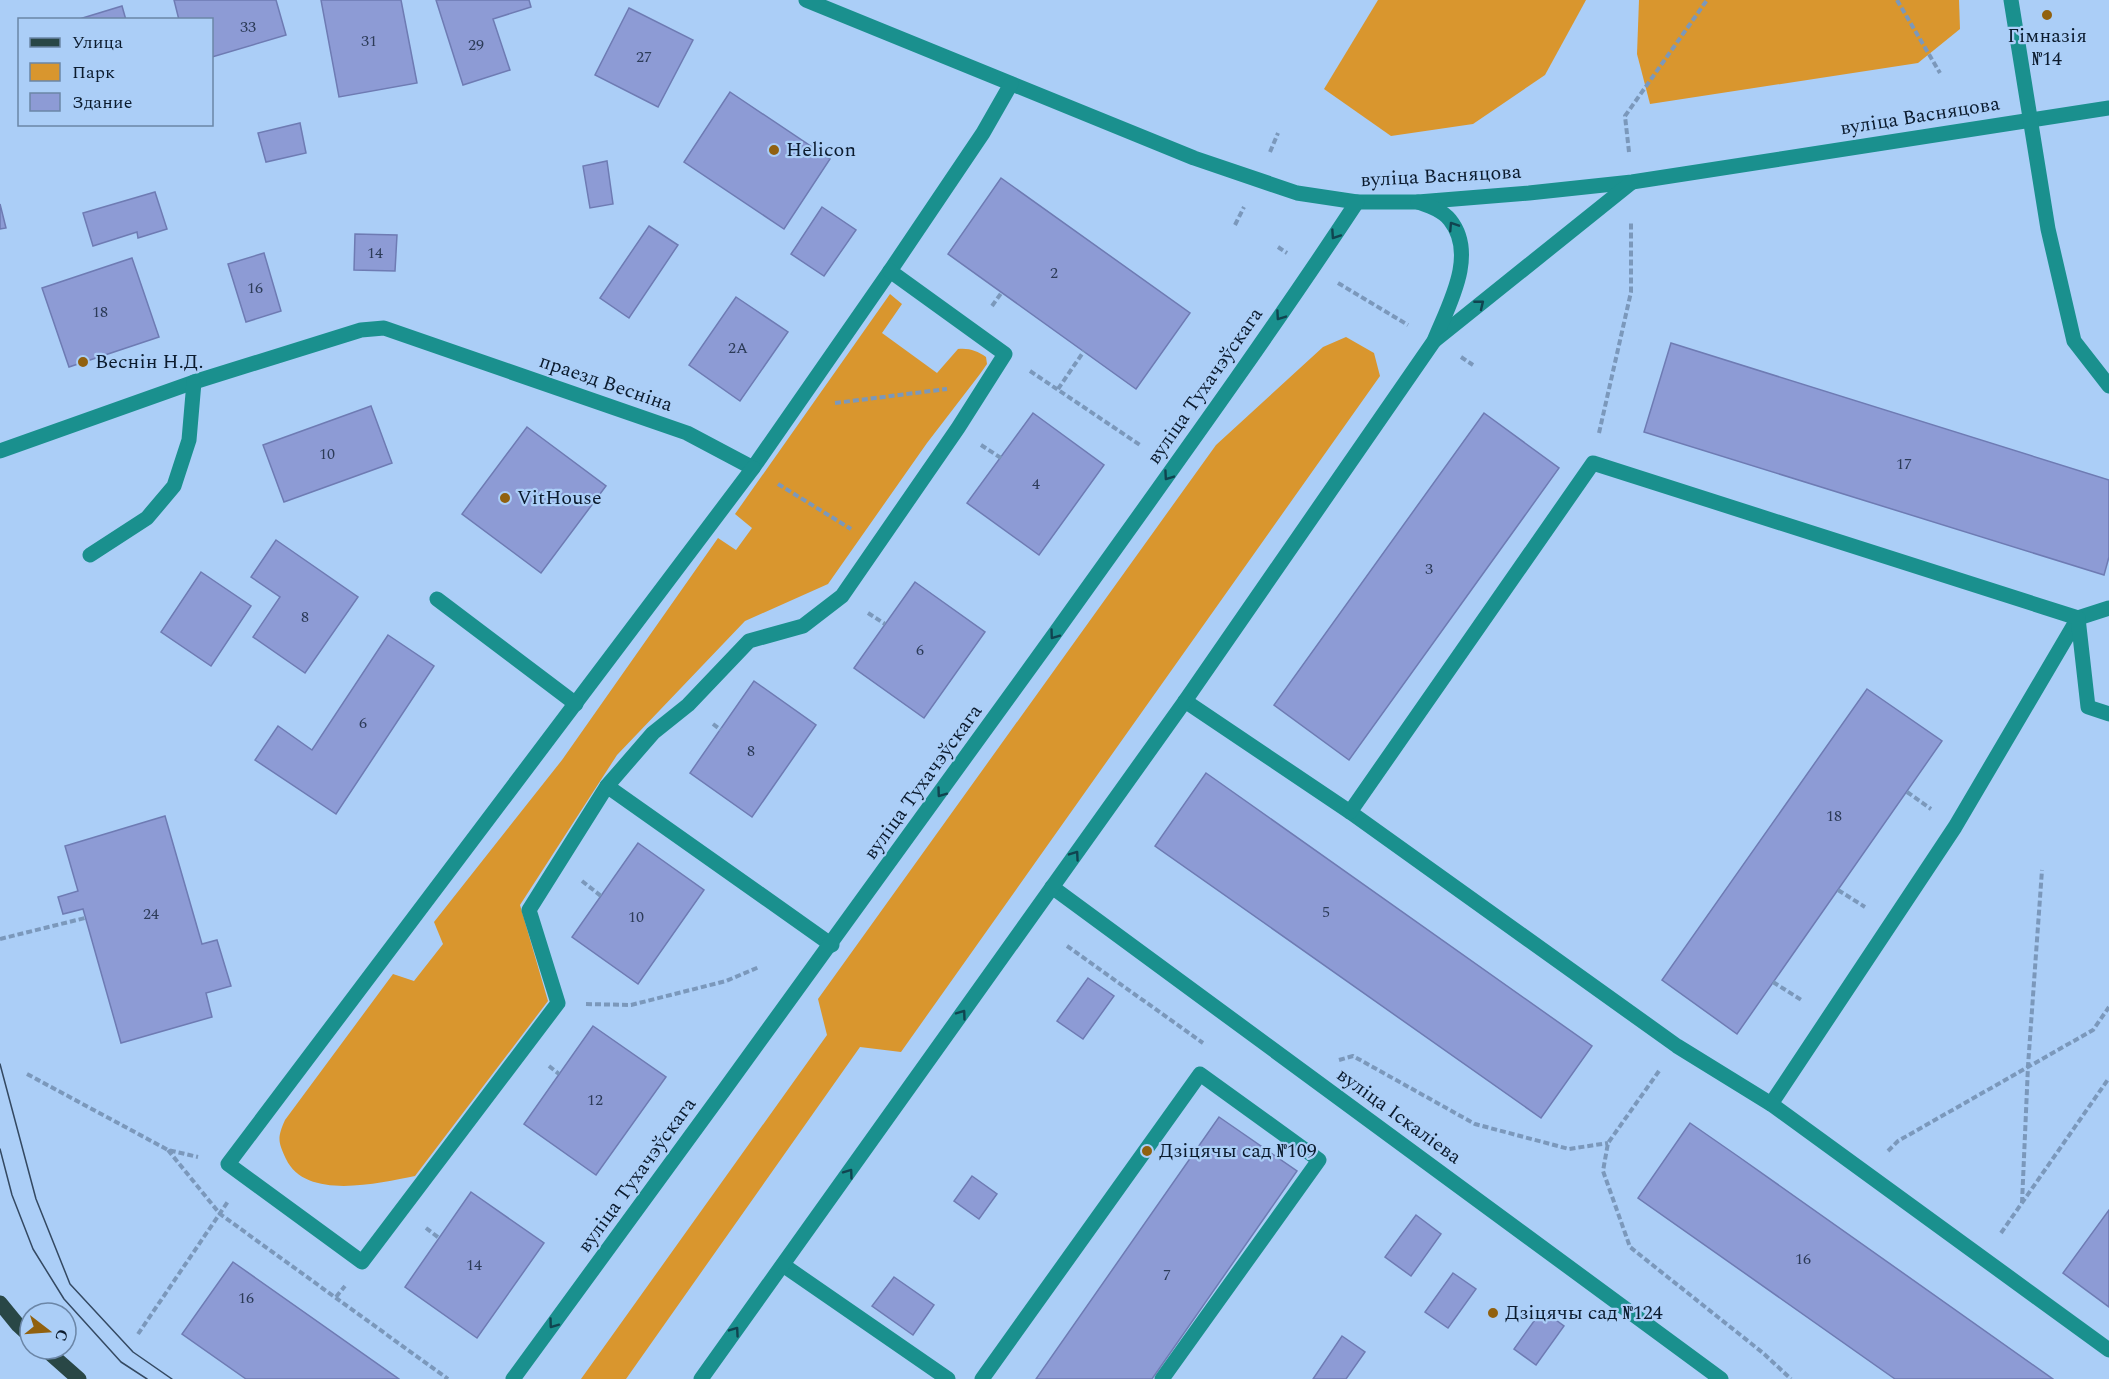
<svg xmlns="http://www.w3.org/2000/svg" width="2109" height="1379" font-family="Spectral,serif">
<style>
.green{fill:#d9962e}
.building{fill:#8d9bd5;stroke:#6e7bb3;stroke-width:1.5}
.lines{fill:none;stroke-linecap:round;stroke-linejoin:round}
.path{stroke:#7b98bb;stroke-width:4;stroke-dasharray:6 3;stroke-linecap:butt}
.minor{stroke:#1a908e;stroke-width:15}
.major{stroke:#294746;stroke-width:15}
.tram{stroke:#344962;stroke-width:1.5}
.oneway{stroke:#104450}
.poi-dot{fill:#91610f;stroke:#abcef7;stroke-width:2}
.labels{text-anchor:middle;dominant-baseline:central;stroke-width:4.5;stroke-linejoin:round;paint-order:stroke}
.number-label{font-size:16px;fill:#2c3b58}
.poi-label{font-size:20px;fill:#0b1b2e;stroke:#abcef7;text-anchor:start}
.street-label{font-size:20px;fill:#0b1b2e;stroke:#abcef7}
</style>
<rect width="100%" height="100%" fill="#abcef7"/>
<g class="green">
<polygon points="1378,0 1586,0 1545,75 1473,124 1391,136 1324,89"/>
<polygon points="1639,0 1959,0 1960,29 1918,63 1650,104 1637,54"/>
<path d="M890,294l12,10 -20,29 55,40 21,-24c12,-1 19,2 28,8l1,7 -7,10 -53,69 -99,141 -83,37 -128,134 -97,150 28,96 -133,175c-36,7 -109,25 -129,-17 -8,-17 -9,-21 -1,-39l108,-146 21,7 29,-37 -9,-22 128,-162 156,-222 18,12 16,-22 -17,-14z"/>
<polygon points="1346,337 1374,353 1380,376 901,1052 860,1047 626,1379 581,1379 827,1035 818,999 1216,445 1323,347"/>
</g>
<g class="building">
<polygon points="174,0 276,0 286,35 212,57 212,20 179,20"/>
<polygon points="321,0 401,0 417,83 339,97"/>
<polygon points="436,0 529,0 531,7 493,19 510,70 463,85"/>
<polygon points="122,6 126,20 76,20"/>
<polygon points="629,8 693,40 658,107 595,75"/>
<polygon points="730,92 830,159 784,229 684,162"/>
<polygon points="300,123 306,153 266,162 258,133"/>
<polygon points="607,161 613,204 590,208 583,166"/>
<polygon points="1001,178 1190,313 1136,389 948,254"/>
<polygon points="155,192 167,229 138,238 137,232 93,246 83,213"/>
<polygon points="0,204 6,228 0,229"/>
<polygon points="822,207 856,230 824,276 791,254"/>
<polygon points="649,226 678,245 629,318 600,298"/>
<polygon points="355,234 397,235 395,271 354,270"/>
<polygon points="264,253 281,311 246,322 228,264"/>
<polygon points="132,258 159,337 69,367 42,288"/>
<polygon points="736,297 788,332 740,401 689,365"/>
<polygon points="1671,343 2109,480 2109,557 2104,575 1644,432"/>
<polygon points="371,406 392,463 284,502 263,445"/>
<polygon points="1033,413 1104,465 1039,555 967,503"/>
<polygon points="1484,413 1559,468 1349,760 1274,705"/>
<polygon points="527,427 606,486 541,573 462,514"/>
<polygon points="276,540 358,597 305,673 253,637 280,597 251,577"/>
<polygon points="201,572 251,606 211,666 161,632"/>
<polygon points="915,582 985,632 924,718 854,668"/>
<polygon points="388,635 434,666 336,814 255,760 278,726 312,750"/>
<polygon points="754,681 816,725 752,817 690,773"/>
<polygon points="1867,689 1942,741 1737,1034 1662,980"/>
<polygon points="1206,773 1592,1046 1541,1118 1155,846"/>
<polygon points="165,816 202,944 217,940 231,986 206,993 212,1017 121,1043 83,909 63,914 58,897 78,891 65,846"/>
<polygon points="638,843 704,890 638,984 572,937"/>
<polygon points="1088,978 1114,996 1083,1039 1057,1021"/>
<polygon points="593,1026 666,1077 596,1175 524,1124"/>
<polygon points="1219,1117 1297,1171 1152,1379 1036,1379"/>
<polygon points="1690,1123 1739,1157 2053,1379 1895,1379 1638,1198"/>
<polygon points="972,1176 997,1194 979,1219 954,1201"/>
<polygon points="471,1192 544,1243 477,1338 405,1287"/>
<polygon points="2109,1210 2109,1307 2063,1273"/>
<polygon points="1416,1215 1441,1234 1411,1276 1385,1257"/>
<polygon points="233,1262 399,1379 246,1379 182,1334"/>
<polygon points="1453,1273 1476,1289 1448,1328 1425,1312"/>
<polygon points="894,1277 934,1305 913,1335 872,1306"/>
<polygon points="1542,1310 1564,1326 1536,1365 1514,1349"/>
<polygon points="1342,1336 1365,1352 1346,1379 1313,1379"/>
</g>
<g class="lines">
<g class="path">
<polyline points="1897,0 1940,73"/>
<polyline points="1270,152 1278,133"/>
<polyline points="1629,152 1625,116 1707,0"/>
<polyline points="1235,225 1244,207"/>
<polyline points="1278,247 1287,253"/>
<polyline points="1338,283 1408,325"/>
<polyline points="992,306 1002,292"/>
<polyline points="1461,357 1473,365"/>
<polyline points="1030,371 1140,445"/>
<polyline points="1058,389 1084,351"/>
<polyline points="835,403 947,389"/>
<polyline points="1599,433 1631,292 1631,222"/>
<polyline points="981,445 1001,458"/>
<polyline points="778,484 851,529"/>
<polyline points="868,613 885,624"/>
<polyline points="713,724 721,730"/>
<polyline points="1907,792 1931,809"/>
<polyline points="582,881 601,896"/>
<polyline points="1838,890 1865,907"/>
<polyline points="0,939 85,918"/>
<polyline points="1067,946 1203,1043"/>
<polyline points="1773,982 1803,1001"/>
<polyline points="586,1004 631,1005 726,981 759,967"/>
<polyline points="1339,1060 1353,1056 1475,1124 1569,1149 1608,1143"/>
<polyline points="549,1066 559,1074"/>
<polyline points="1659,1071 1608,1143 1603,1171 1630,1247 1763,1353 1791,1379"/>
<polyline points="27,1074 168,1150 198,1157"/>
<polyline points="168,1150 220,1214 448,1379"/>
<polyline points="1888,1151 1898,1141 2093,1030 2109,1007"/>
<polyline points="2022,1203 2028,1066 2042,870"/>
<polyline points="426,1228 439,1238"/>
<polyline points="2001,1233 2109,1078"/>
<polyline points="336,1297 345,1286"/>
<polyline points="138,1334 229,1200"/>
</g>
<g class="minor">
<polyline points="806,0 1194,158 1297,193 1357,202 1418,202 1529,193 1632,182 2109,108"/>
<polyline points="2011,0 2048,229 2074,341 2109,386"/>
<polyline points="1434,341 1631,183"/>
<polyline points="0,451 194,382 361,330 384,328 687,433 753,468 890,271 983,133 1011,84"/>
<polyline points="753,468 228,1164 362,1262 558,1003 529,910 607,786 832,945"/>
<polyline points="90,555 147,518 174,486 189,440 194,382"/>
<polyline points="437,599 576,704"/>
<polyline points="1185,701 1350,812 1677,1046 1771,1104 1955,827 2078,618 2109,608"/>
<polyline points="607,786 653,733 688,705 749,641 803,626 842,596 958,428 1005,354 890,271"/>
<polyline points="1350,812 1593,463 2078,618 2088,707 2109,714"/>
<polyline points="1052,887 1721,1379"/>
<polyline points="1771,1104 2109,1350"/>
<polyline points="783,1265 948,1379"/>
<path d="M513,1379c179,-245 358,-489 535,-736 104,-146 210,-291 309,-441"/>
<path d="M701,1379l484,-678 249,-360c14,-35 44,-86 16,-121 -8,-10 -21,-14 -32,-18"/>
<polyline points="982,1379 1200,1074 1319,1160 1162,1379"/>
</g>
<g class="major">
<polyline points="0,1303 18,1325 30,1336"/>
<polyline points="45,1349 79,1379"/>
</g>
<g class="tram">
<polyline points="0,1064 36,1199 70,1284 133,1352 172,1379"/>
<polyline points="0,1149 12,1195 33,1249 64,1299 121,1362 147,1379"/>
</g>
</g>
<defs><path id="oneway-chevron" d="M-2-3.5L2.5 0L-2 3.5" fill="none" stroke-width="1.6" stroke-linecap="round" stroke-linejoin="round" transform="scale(1.5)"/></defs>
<g class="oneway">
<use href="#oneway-chevron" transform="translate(1453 226) rotate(-123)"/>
<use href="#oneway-chevron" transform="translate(1335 235) rotate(124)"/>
<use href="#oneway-chevron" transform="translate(1480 304) rotate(-39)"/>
<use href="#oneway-chevron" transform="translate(1280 316) rotate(125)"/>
<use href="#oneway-chevron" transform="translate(1168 476) rotate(125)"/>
<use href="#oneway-chevron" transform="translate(1054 635) rotate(126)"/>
<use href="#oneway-chevron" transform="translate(941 793) rotate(126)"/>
<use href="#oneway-chevron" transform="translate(1075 855) rotate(-55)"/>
<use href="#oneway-chevron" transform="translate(962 1014) rotate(-54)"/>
<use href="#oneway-chevron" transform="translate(849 1173) rotate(-54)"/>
<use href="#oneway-chevron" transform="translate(553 1324) rotate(126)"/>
<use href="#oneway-chevron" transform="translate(735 1331) rotate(-55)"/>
</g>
<g class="poi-dot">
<circle cx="2047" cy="15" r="6"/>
<circle cx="774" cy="150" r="6"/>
<circle cx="83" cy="362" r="6"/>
<circle cx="505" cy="498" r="6"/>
<circle cx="1147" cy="1151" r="6"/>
<circle cx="1493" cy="1313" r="6"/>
</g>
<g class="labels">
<g class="number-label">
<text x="248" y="27">33</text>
<text x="369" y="41">31</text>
<text x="476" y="45">29</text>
<text x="644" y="57">27</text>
<text x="375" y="253">14</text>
<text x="1054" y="273">2</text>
<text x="255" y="288">16</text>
<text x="100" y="312">18</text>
<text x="738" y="348">2А</text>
<text x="327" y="454">10</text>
<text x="1904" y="464">17</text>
<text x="1036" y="484">4</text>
<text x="1429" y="569">3</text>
<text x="305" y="617">8</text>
<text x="920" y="650">6</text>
<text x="363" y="723">6</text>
<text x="751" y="751">8</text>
<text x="1834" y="816">18</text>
<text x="1326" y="912">5</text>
<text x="151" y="914">24</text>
<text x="636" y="917">10</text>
<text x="595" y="1100">12</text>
<text x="1803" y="1259">16</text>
<text x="474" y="1265">14</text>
<text x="1167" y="1275">7</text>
<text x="246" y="1298">16</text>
</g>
<g class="poi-label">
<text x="2047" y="36" text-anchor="middle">Гімназія<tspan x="2047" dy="23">№14</tspan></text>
<text x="786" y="150">Helicon</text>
<text x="95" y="362">Веснін Н.Д.</text>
<text x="517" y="498">VitHouse</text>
<text x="1159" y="1151">Дзіцячы сад №109</text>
<text x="1505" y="1313">Дзіцячы сад №124</text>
</g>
<g class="street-label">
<text transform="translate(1920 116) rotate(-9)">вуліца Васняцова</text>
<text transform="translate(1441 176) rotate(-3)">вуліца Васняцова</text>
<text transform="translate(606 383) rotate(19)">праезд Весніна</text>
<text transform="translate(1205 386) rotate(-55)">вуліца Тухачэўскага</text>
<text transform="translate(923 782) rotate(-54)">вуліца Тухачэўскага</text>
<text transform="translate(1399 1116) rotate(36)">вуліца Іскаліева</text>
<text transform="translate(637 1175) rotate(-54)">вуліца Тухачэўскага</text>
</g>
</g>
<rect x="18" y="18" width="195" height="108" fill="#abcef7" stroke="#6b86a7" stroke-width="1.5"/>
<rect x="30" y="38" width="30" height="9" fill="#294746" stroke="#6b86a7" stroke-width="1.5"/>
<text x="72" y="48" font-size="18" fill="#0b1b2e">Улица</text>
<rect x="30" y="63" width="30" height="18" fill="#d9962e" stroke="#6b86a7" stroke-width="1.5"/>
<text x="72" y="78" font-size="18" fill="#0b1b2e">Парк</text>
<rect x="30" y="93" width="30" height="18" fill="#8d9bd5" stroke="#6b86a7" stroke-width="1.5"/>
<text x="72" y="108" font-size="18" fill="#0b1b2e">Здание</text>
<g transform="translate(48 1331) rotate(107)"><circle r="28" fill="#abcef7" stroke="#6b86a7" stroke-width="1.5"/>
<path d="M0-4.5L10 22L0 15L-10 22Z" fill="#91610f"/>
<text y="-9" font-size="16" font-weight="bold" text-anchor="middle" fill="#0b1b2e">С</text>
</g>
</svg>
